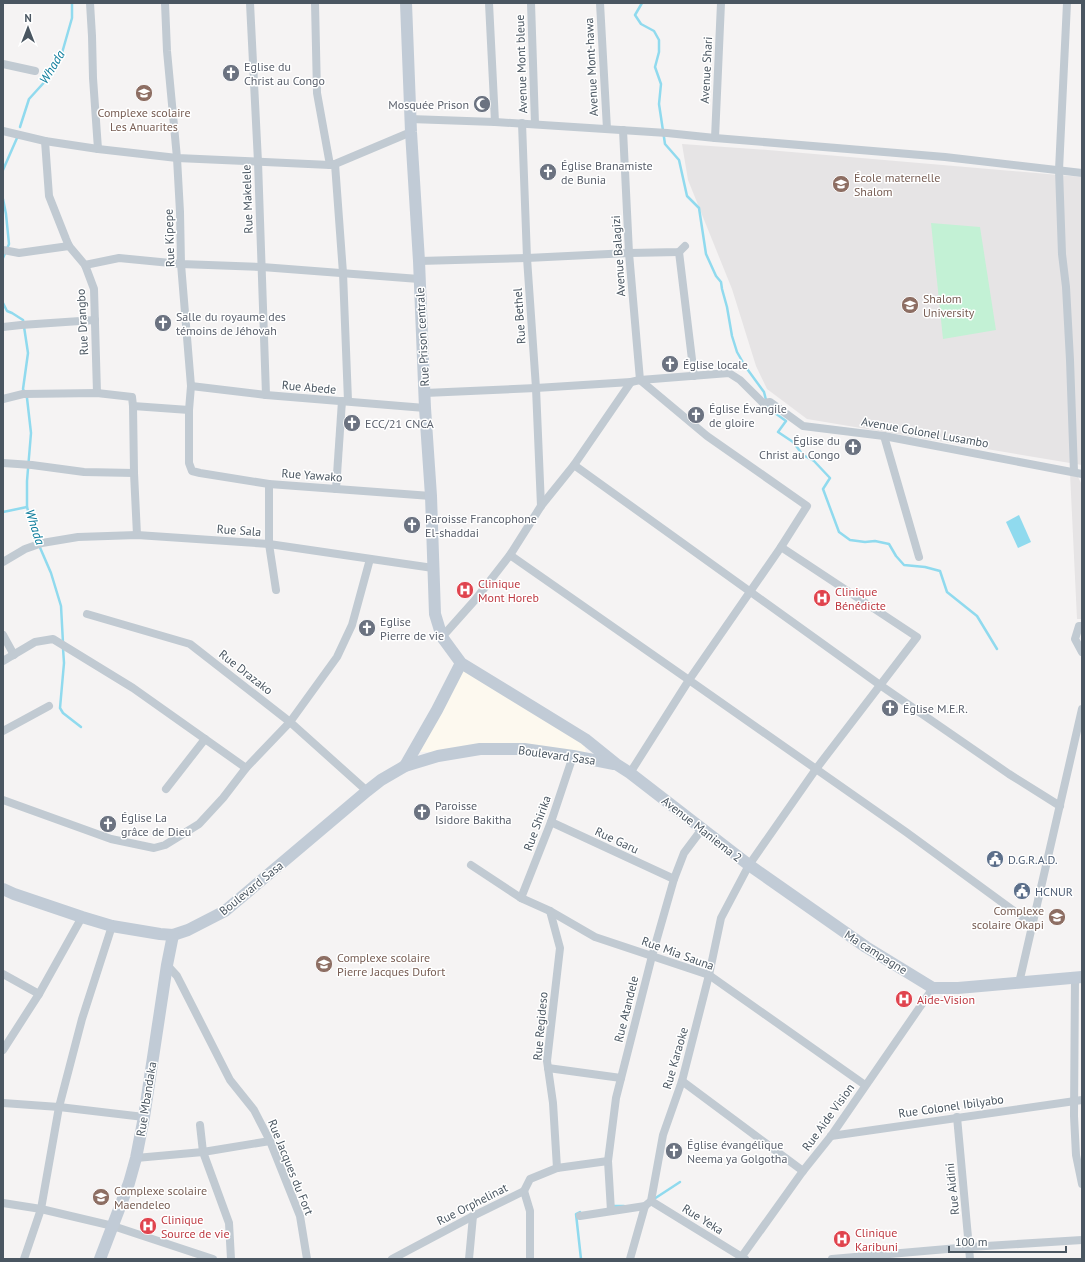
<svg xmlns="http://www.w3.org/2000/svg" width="1085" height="1262" font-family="'PT Sans',sans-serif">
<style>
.commercial{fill:#fdf9ef}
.education{fill:#e6e4e5}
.green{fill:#c3f1d5}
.water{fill:#90daee}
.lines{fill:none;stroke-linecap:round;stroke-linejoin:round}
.stream{stroke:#90daee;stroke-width:2.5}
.street{stroke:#c1cad2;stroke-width:8}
.secondary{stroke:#c1cbd6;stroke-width:12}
.labels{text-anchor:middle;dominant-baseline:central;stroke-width:3;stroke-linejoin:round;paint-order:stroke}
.street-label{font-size:12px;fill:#4a5661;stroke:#fff}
.worship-label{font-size:12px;fill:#5b616d;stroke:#fff;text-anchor:start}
.education-label{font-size:12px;fill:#785e54;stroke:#fff;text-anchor:start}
.health-label{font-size:12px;fill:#be3a42;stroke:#fff;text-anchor:start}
.service-label{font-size:12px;fill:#4e5e75;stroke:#fff;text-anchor:start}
.water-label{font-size:13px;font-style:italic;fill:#0c7c9b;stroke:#fff}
</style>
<rect width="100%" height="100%" fill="#f5f3f3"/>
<polygon class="commercial" points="464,669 584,741 586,753 504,743 438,752 415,752"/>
<g class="education">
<polygon points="682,144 768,150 1082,177 1082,465 807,419 767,389 756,366 732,289 688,180"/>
<polygon points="1070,473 1076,473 1082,485 1082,619 1077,619"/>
</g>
<polygon class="green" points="931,223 980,227 996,330 943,339"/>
<polygon class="water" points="1019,515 1031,542 1018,548 1006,522"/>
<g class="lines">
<g class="stream">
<polyline points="642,3 635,15 641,24 654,31 659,40 659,52 655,67 661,84 659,104 665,144 679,160 687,196 699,208 706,254 716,276 721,282 722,289 727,307 732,336 737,352 745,366 764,392 768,408 786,421 778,432 793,442 803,455 814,461 830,478 823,489 839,532 850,540 865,542 875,541 889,544 896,556 904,565 925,567 940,571 947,592 977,616 997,649"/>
<polyline points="20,127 29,99 49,77 62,53 72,18 72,3"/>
<polyline points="3,170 17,138"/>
<polyline points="3,199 6,214 9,244 3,258"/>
<polyline points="3,303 7,311 12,313 23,320 28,353 23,389 27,398 31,433 27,481 27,507 35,536 51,573 61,606 63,643"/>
<polyline points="3,512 27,507"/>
<polyline points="63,648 64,663 60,708 63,713 81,727"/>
<polyline points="654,1199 680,1182"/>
<polyline points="613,1206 624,1206"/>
<polyline points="580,1212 576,1214 581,1259"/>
</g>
<g class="street">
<polyline points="90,3 92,36 93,78 98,149"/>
<polyline points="165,3 167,51 177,158 180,212 181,264 191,386 189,410 189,463 192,471 200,473 269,484 431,496"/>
<polyline points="250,3 258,162 266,395"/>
<polyline points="315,3 317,93 330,165"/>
<polyline points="489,3 495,122"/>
<polyline points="531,3 535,124"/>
<polyline points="600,3 607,129"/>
<polyline points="1067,3 1059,170 1062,254 1066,287 1070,360 1074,472"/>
<polyline points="3,64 35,71"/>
<polyline points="410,119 495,122 667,133 715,138 945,157 1082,173"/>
<polyline points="522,123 527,258 536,388 541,506"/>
<polyline points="623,130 629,253 640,380"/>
<polyline points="3,131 45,141 98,149 177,158 330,165 335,164 411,132"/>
<polyline points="715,138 721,3"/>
<polyline points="45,141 49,196 66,239 69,246 85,265 94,289 97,393"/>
<polyline points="335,164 343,273 348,401"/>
<polyline points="3,250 19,253 69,246"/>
<polyline points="679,252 694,376"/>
<polyline points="419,261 527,258 629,253 679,252 685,246"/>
<polyline points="85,265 119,258 181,264 262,267 419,279"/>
<polyline points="3,327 21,325 95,320"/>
<polyline points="640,380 707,436 807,506 781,547 689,680 906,832 1033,925"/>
<polyline points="191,386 266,395 425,408"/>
<polyline points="425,393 536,388 631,382"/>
<polyline points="3,399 23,394 97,393 132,397 133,406 189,410"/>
<polyline points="133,406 134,473 137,535"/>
<polyline points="884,436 919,557"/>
<polyline points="3,463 32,465 84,472 134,473"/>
<polyline points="574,465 880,685 1009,774 1060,806"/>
<polyline points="269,484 269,544 276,590"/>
<polyline points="336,489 342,401"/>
<polyline points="510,555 689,680 630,773"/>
<polyline points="3,562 25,549 42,543 78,537 137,535 269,544 433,568"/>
<polyline points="87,614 190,644 290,722 367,791"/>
<polyline points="1082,626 1079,626 1075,639 1082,652"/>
<polyline points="3,635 14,655"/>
<polyline points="442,637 475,600 510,555 541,506 574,465 631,382 640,380 729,373 740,380 763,403 770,402 803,426 884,436 1082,474"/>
<polyline points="3,661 35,642 53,639 133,688 246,768"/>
<polyline points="3,731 49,706"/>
<polyline points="166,789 205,739"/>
<polyline points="3,800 111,839 154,848 165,845 199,824 223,798 246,768 290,722 337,657 352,625 370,559"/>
<polyline points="551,822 674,879"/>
<polyline points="471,865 521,898 550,911 595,937 709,975 865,1085"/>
<polyline points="521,898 551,822 573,756"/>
<polyline points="550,911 560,948 547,1061 553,1103 557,1168"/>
<polyline points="167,965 177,976 230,1080 254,1110 270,1141 300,1216 307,1259"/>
<polyline points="3,974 39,994"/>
<polyline points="1075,978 1074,1116 1076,1155 1082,1184"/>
<polyline points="1019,983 1082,709"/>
<polyline points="3,1050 39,994 82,917"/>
<polyline points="548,1068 621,1078"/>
<polyline points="682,1081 803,1171"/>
<polyline points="3,1103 59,1107 144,1117"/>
<polyline points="957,1117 970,1259"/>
<polyline points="200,1125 203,1152 229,1223 231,1259"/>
<polyline points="831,1136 1082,1100"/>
<polyline points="136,1158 203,1152 270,1141"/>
<polyline points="524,1191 530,1211 530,1259"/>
<polyline points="651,1201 745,1259"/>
<polyline points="3,1203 41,1209 113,1226 213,1259"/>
<polyline points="611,1211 608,1161 616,1098 652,956 674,879 684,853 702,829"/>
<polyline points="580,1216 645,1206"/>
<polyline points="24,1259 41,1209 59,1107 82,1019 112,926"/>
<polyline points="392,1259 473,1216 524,1191 530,1179 557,1168 608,1161"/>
<polyline points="469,1259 473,1216"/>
<polyline points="630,1259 645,1206 651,1201 663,1135 682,1081 709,975 721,918 749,865 816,769 917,637 781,547"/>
<polyline points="740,1259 803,1171 831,1136 933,988"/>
<polyline points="832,1259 970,1247 1082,1240"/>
</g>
<g class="secondary">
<polyline points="406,3 411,132 419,261 425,408 431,496 435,614 442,637 461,663 585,739 616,764 630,773 749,865 866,947 933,988 958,988 1082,977"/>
<polyline points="405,766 437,710 461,663"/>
<polyline points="3,889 14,894 82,917 112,926 160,934 173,935 188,930 225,911 367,791 381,780 405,766 438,756 480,749 524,749 573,756 614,764"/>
<polyline points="100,1259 129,1183 136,1158 144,1117 167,965 173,935"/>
</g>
</g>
<defs>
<symbol id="church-disc" viewBox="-11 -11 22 22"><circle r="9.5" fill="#6b7280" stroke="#fff"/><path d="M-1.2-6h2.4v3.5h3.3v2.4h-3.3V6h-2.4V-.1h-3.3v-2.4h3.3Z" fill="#fff"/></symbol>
<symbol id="school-disc" viewBox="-11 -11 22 22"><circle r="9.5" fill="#8d6e63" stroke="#fff"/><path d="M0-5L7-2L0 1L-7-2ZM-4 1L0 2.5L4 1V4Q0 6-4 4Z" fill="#fff"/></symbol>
<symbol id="mosque-disc" viewBox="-11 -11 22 22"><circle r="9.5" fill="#6b7280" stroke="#fff"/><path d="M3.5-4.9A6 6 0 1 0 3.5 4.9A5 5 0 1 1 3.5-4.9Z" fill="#fff"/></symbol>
<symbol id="university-disc" viewBox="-11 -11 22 22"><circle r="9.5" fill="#8d6e63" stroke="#fff"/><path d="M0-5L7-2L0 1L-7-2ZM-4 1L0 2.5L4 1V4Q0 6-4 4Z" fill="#fff"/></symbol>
<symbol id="hospital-disc" viewBox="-11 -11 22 22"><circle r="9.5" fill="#e0444e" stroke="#fff"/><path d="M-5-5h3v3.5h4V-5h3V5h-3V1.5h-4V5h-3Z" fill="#fff"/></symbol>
<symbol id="civic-disc" viewBox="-11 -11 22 22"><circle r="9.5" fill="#5c6f8a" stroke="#fff"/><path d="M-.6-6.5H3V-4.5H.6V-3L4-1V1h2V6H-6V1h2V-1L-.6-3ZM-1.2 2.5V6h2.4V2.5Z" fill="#fff"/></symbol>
</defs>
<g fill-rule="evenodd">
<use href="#church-disc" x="221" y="63" width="20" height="20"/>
<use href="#school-disc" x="134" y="83" width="20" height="20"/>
<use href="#mosque-disc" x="472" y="94" width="20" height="20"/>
<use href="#church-disc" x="538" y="162" width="20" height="20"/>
<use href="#school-disc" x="831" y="174" width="20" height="20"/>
<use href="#university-disc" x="900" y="295" width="20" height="20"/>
<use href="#church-disc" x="153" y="313" width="20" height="20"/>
<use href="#church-disc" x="660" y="354" width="20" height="20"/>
<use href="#church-disc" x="686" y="405" width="20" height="20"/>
<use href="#church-disc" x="342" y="413" width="20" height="20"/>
<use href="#church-disc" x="843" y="437" width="20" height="20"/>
<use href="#church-disc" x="402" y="515" width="20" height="20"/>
<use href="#hospital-disc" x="455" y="580" width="20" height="20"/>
<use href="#hospital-disc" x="812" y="588" width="20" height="20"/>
<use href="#church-disc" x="357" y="618" width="20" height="20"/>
<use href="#church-disc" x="880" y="698" width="20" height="20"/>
<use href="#church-disc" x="412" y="802" width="20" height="20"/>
<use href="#church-disc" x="98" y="814" width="20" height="20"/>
<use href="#civic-disc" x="985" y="849" width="20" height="20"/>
<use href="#civic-disc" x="1012" y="881" width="20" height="20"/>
<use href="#school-disc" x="1047" y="907" width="20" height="20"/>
<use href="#school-disc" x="314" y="954" width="20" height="20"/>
<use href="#hospital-disc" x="894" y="989" width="20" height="20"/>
<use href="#church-disc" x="664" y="1141" width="20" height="20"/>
<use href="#school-disc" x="91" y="1187" width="20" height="20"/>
<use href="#hospital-disc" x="138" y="1216" width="20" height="20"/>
<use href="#hospital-disc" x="832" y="1229" width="20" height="20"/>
</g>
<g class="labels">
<g class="street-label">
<text transform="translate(521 64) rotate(-92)">Avenue Mont bleue</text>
<text transform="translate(591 67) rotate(-93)">Avenue Mont-hawa</text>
<text transform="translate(706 70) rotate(-87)">Avenue Shari</text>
<text transform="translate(247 199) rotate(-92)">Rue Makelele</text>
<text transform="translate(169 238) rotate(-92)">Rue Kipepe</text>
<text transform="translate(618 256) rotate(-94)">Avenue Balagizi</text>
<text transform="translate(519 316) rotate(-94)">Rue Bethel</text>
<text transform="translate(82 322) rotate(-93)">Rue Drangbo</text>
<text transform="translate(422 337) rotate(-93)">Rue Prison centrale</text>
<text transform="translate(309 387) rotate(5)">Rue Abede</text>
<text transform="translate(925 432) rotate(10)">Avenue Colonel Lusambo</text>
<text transform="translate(312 475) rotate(4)">Rue Yawako</text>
<text transform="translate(239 530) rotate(4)">Rue Sala</text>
<text transform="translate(246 672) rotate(38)">Rue Drazako</text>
<text transform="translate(557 755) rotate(8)">Boulevard Sasa</text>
<text transform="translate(537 823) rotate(-70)">Rue Shirika</text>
<text transform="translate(702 829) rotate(38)">Avenue Maniema 2</text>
<text transform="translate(617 840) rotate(25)">Rue Garu</text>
<text transform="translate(251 888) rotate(-39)">Boulevard Sasa</text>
<text transform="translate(876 952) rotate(32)">Ma campagne</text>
<text transform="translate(678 953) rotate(20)">Rue Mia Sauna</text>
<text transform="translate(626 1009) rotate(-76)">Rue Atandele</text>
<text transform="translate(540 1026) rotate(-85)">Rue Regideso</text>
<text transform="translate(675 1058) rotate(-74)">Rue Karaoke</text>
<text transform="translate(146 1099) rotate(-81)">Rue Mbandaka</text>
<text transform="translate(951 1106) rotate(-8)">Rue Colonel Ibilyabo</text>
<text transform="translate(828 1117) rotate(-54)">Rue Aide Vision</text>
<text transform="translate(291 1167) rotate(68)">Rue Jacques du Fort</text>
<text transform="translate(952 1189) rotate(-96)">Rue Aidini</text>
<text transform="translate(472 1204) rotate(-27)">Rue Orphelinat</text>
<text transform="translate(703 1219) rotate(32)">Rue Yeka</text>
</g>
<g class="worship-label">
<text x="244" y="66">Eglise du<tspan x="244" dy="14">Christ au Congo</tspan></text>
<text x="469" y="104" text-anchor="end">Mosquée Prison</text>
<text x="561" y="165">Église Branamiste<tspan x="561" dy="14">de Bunia</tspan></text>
<text x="176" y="316">Salle du royaume des<tspan x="176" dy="14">témoins de Jéhovah</tspan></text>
<text x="683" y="364">Église locale</text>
<text x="709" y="408">Église Évangile<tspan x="709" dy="14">de gloire</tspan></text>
<text x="365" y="423">ECC/21 CNCA</text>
<text x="840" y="440" text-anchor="end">Église du<tspan x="840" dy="14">Christ au Congo</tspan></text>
<text x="425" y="518">Paroisse Francophone<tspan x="425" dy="14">El-shaddai</tspan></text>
<text x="380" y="621">Eglise<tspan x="380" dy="14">Pierre de vie</tspan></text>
<text x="903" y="708">Église M.E.R.</text>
<text x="435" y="805">Paroisse<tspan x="435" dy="14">Isidore Bakitha</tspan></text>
<text x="121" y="817">Église La<tspan x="121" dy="14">grâce de Dieu</tspan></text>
<text x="687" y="1144">Église évangélique<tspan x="687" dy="14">Neema ya Golgotha</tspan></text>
</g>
<g class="education-label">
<text x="144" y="112" text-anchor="middle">Complexe scolaire<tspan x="144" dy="14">Les Anuarites</tspan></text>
<text x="854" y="177">École maternelle<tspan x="854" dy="14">Shalom</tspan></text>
<text x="923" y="298">Shalom<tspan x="923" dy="14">University</tspan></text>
<text x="1044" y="910" text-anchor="end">Complexe<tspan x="1044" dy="14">scolaire Okapi</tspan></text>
<text x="337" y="957">Complexe scolaire<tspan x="337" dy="14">Pierre Jacques Dufort</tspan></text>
<text x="114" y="1190">Complexe scolaire<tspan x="114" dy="14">Maendeleo</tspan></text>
</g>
<g class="health-label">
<text x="478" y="583">Clinique<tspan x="478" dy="14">Mont Horeb</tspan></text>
<text x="835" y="591">Clinique<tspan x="835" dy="14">Bénédicte</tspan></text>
<text x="917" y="999">Aide-Vision</text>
<text x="161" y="1219">Clinique<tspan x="161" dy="14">Source de vie</tspan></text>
<text x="855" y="1232">Clinique<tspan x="855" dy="14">Karibuni</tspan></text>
</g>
<g class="service-label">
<text x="1008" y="859">D.G.R.A.D.</text>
<text x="1035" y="891">HCNUR</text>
</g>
<g class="water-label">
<text transform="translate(52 67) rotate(-59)">Whada</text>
<text transform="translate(35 527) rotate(72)">Whada</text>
</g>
</g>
<rect width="1085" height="1262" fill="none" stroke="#4a5661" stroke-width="8"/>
<g transform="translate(28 28)" stroke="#ffffff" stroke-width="3" paint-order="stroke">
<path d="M0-3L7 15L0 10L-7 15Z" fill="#4a5661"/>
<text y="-6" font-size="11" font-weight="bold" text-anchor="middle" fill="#4a5661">N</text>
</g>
<path d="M949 1246v6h117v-6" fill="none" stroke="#4a5661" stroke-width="2"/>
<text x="955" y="1246" font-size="12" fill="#4a5661" stroke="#ffffff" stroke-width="3" paint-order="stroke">100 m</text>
</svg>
